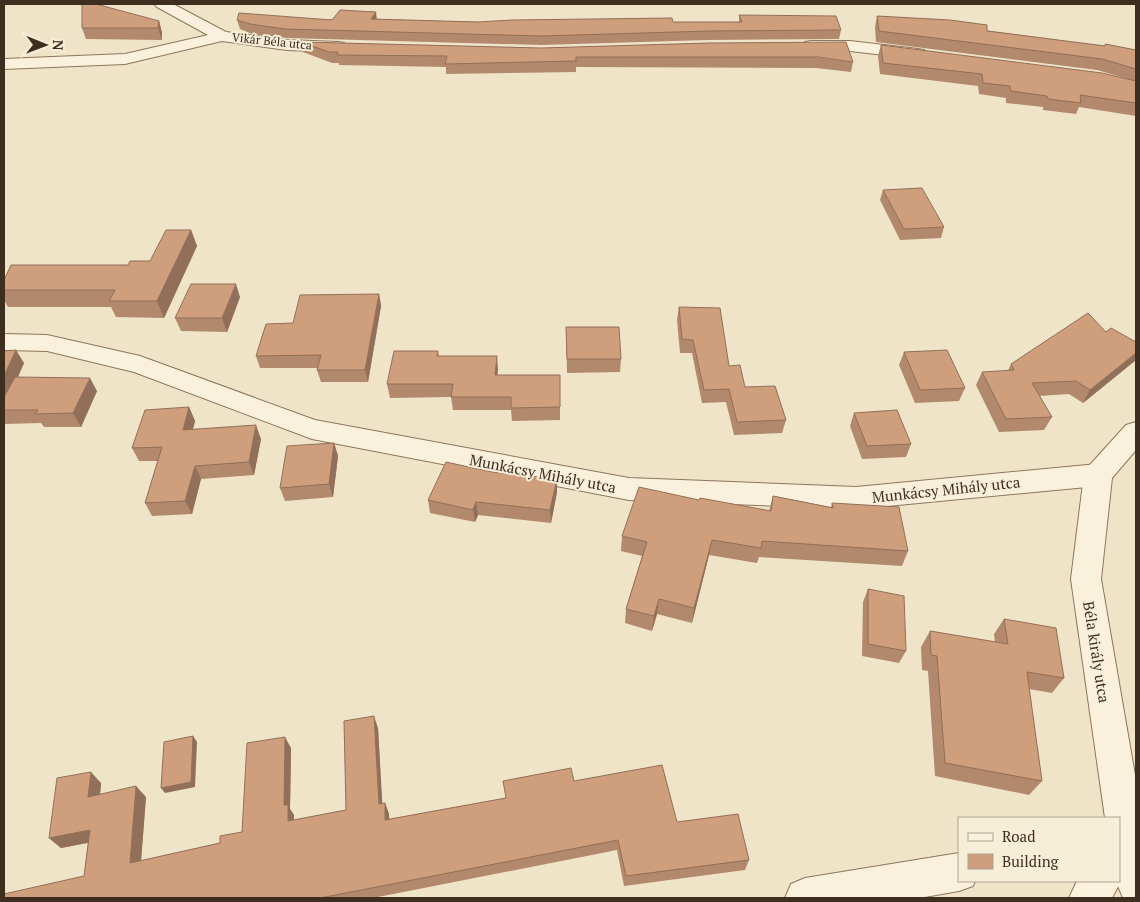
<svg xmlns="http://www.w3.org/2000/svg" width="1140" height="902" font-family="'PT Serif',serif">
<style>
.lines{fill:none;stroke-linecap:round;stroke-linejoin:round}
.minor-casing{stroke:#8d765c;stroke-width:2}
.tertiary-casing{stroke:#8d765c;stroke-width:2}
.minor{fill:#faf1dc;fill-rule:evenodd}
.tertiary{fill:#faf1dc;fill-rule:evenodd}
.wall{fill:#b2896c}
.shaded-wall{fill:#916f58}
.building{fill:#cf9f7d;stroke:#916f58}
.labels{text-anchor:middle;dominant-baseline:central;stroke-width:4;stroke-linejoin:round;paint-order:stroke}
.far-street-label{font-size:12px;fill:#3d2e20;stroke:#f7eed8}
.street-label{font-size:15px;fill:#3d2e20;stroke:#f7eed8}
</style>
<rect width="100%" height="100%" fill="#f0e4c8"/>
<g class="lines">
<defs>
<g id="minor">
<polygon points="154,4 173,4 226,32 287,40 338,42 344,43 346,47 344,51 338,52 287,50 222,41 125,64 4,69 4,59 125,54 208,35 157,7"/>
<polygon points="811,41 850,41 918,49 924,50 926,54 924,58 918,59 850,51 805,50 803,46 805,42"/>
<polygon points="4,334 47,335 140,356 315,420 629,478 856,487 1098,464 1108,467 1112,475 1108,483 1098,486 856,509 629,500 312,439 134,372 47,351 4,350"/>
<polygon points="959,853 959,881 975,881 973,886 959,891 919,898 785,898 791,884 805,878"/>
<polygon points="1119,877 1121,881 1112,898 1069,898 1077,881 1119,881"/>
</g>
<polygon id="tertiary" points="1136,422 1136,450 1112,478 1101,579 1136,781 1136,898 1123,898 1116,881 1119,881 1119,818 1105,818 1071,579 1084,475 1088,467 1126,425"/>
</defs>
<use href="#minor" class="minor-casing"/>
<use href="#tertiary" class="tertiary-casing"/>
<use href="#minor" class="minor"/>
<use href="#tertiary" class="tertiary"/>
</g>
<g class="wall">
<polygon points="739,15 841,30 839,39 708,40 541,45 287,38 252,34 240,29 237,20 377,19 478,22 739,22"/>
<polygon points="877,16 1105,46 1105,44 1136,50 1136,116 1079,107 1076,114 1043,110 1043,107 1006,103 1006,98 979,94 978,86 880,74 878,56 881,45 1128,79 1097,70 876,42 875,27"/>
<polygon points="159,21 162,33 162,40 86,39 82,28"/>
<polygon points="301,42 541,48 709,43 853,62 851,72 816,68 576,67 576,72 446,74 446,67 339,65 339,63 332,63 303,52"/>
<polygon points="883,190 944,227 941,238 900,240 880,200"/>
<polygon points="191,230 197,246 164,318 116,317 111,307 8,307 4,300 4,280 128,265 150,261"/>
<polygon points="379,294 381,306 368,382 321,382 317,370 318,368 260,368 256,356 293,323"/>
<polygon points="240,297 227,332 181,331 175,318"/>
<polygon points="679,307 729,366 745,387 786,420 782,433 734,435 726,402 702,403 692,353 680,353 677,320"/>
<polygon points="566,327 621,359 620,372 567,373"/>
<polygon points="1106,332 1136,342 1136,360 1083,403 1069,394 1039,396 1052,417 1044,430 999,432 976,385 982,372 1008,371 1011,364"/>
<polygon points="4,351 24,363 18,377 97,391 81,427 44,427 41,423 5,424 4,422"/>
<polygon points="438,351 439,356 497,356 497,375 560,375 560,420 512,421 511,410 453,410 451,397 390,398 387,384"/>
<polygon points="904,352 965,388 959,401 915,403 899,365"/>
<polygon points="189,407 195,421 193,429 261,439 254,475 201,479 192,514 152,516 145,503 158,461 139,461 132,448"/>
<polygon points="854,413 911,444 906,457 862,459 850,426"/>
<polygon points="334,443 338,456 333,497 285,501 280,488"/>
<polygon points="557,492 551,523 478,515 475,522 430,513 428,500"/>
<polygon points="773,496 831,507 832,503 908,551 902,566 759,557 757,563 709,555 692,623 657,614 652,631 625,623 626,609 642,556 621,551 622,536 699,500 769,511"/>
<polygon points="868,589 906,651 899,663 862,656 863,602"/>
<polygon points="1004,619 1064,678 1052,693 1029,689 1042,781 1029,795 935,776 928,671 922,670 921,647 930,631 995,642 994,634"/>
<polygon points="378,728 382,804 385,803 389,814 389,819 505,798 574,781 677,822 749,860 745,870 624,886 617,850 373,898 4,898 84,876 88,843 61,848 49,838 101,783 100,794 146,797 141,861 220,843 242,832 291,748 290,809 294,815 294,820 346,810"/>
</g>
<g class="shaded-wall">
<polygon points="376,12 377,21 371,19"/>
<polygon points="159,21 162,33 162,40 158,28"/>
<polygon points="191,230 197,246 164,318 157,301"/>
<polygon points="236,284 240,297 227,332 222,318"/>
<polygon points="379,294 381,306 368,382 365,370"/>
<polygon points="16,350 24,363 4,408 4,376"/>
<polygon points="1136,353 1136,360 1083,403 1090,390"/>
<polygon points="497,356 498,370 496,388 495,375"/>
<polygon points="90,378 97,391 81,427 73,413"/>
<polygon points="189,407 195,421 189,443 183,430"/>
<polygon points="256,425 261,439 254,475 249,462"/>
<polygon points="334,443 338,456 333,497 329,484"/>
<polygon points="195,466 201,479 192,514 185,501"/>
<polygon points="557,479 557,492 551,523 550,510"/>
<polygon points="476,502 478,515 475,522 473,510"/>
<polygon points="712,540 709,555 692,623 694,608"/>
<polygon points="659,599 657,614 652,631 654,616"/>
<polygon points="374,716 378,728 383,815 379,804"/>
<polygon points="193,736 197,742 195,787 165,793 161,788"/>
<polygon points="285,737 291,748 290,809 294,815 294,832 288,821 284,805"/>
<polygon points="91,772 101,783 99,807 88,797"/>
<polygon points="136,786 146,797 140,873 130,863"/>
<polygon points="385,803 389,814 390,830 385,820"/>
<polygon points="90,830 101,840 61,848 49,838"/>
</g>
<g class="building">
<polygon points="82,4 96,4 159,21 158,28 82,28"/>
<polygon points="340,10 376,12 371,19 478,22 512,20 672,18 673,22 742,22 739,15 836,16 841,30 709,31 541,36 285,29 250,24 237,20 239,13 332,20"/>
<polygon points="877,16 950,20 987,25 987,31 1105,46 1105,44 1136,50 1136,69 1102,59 879,31"/>
<polygon points="301,42 541,48 709,43 846,42 853,62 818,57 576,57 576,61 445,64 447,56 337,55 338,52 329,52"/>
<polygon points="881,45 1102,73 1136,81 1136,103 1080,95 1081,103 1048,99 1047,96 1011,91 1010,86 983,83 982,74 883,63"/>
<polygon points="922,188 944,227 904,229 883,190"/>
<polygon points="166,230 191,230 157,301 109,301 115,290 4,290 4,280 11,265 128,265 130,261 150,261"/>
<polygon points="191,284 236,284 222,318 175,318"/>
<polygon points="379,294 365,370 317,370 321,355 256,356 266,324 293,323 300,295"/>
<polygon points="679,307 720,308 729,366 740,365 745,387 775,386 786,420 737,422 729,389 704,390 693,340 682,339"/>
<polygon points="1088,313 1106,332 1111,328 1136,342 1136,353 1090,390 1076,381 1032,383 1052,417 1006,419 982,372 1014,370 1011,364"/>
<polygon points="566,327 619,327 621,359 567,359"/>
<polygon points="16,350 4,376 4,351"/>
<polygon points="947,350 965,388 920,390 904,352"/>
<polygon points="394,351 438,351 437,356 497,356 495,375 560,375 560,407 511,408 511,397 451,397 453,384 387,384"/>
<polygon points="15,377 90,378 73,413 35,414 38,410 4,410 4,397"/>
<polygon points="189,407 183,430 256,425 249,462 195,466 185,501 145,503 162,447 132,448 145,410"/>
<polygon points="897,410 911,444 867,446 854,413"/>
<polygon points="334,443 329,484 280,488 287,446"/>
<polygon points="446,462 492,472 557,479 550,510 476,502 473,510 428,500"/>
<polygon points="639,487 699,500 700,498 771,511 773,496 833,508 832,503 899,507 908,551 762,541 761,548 712,540 694,608 659,599 654,616 626,609 647,542 622,536"/>
<polygon points="868,589 904,596 906,651 868,644"/>
<polygon points="1004,619 1056,628 1064,678 1027,672 1042,781 945,763 937,656 931,655 930,631 1008,644"/>
<polygon points="374,716 379,804 385,803 385,820 506,798 503,781 571,768 574,781 662,765 677,822 738,814 749,860 626,876 618,840 320,898 4,898 4,894 84,876 90,830 49,838 57,778 91,772 88,797 136,786 130,863 220,843 220,836 242,832 247,743 285,737 284,805 288,805 288,821 346,810 344,721"/>
<polygon points="193,736 191,782 161,788 164,742"/>
</g>
<g class="labels">
<g class="far-street-label">
<text transform="translate(272 41) rotate(6)">Vikár Béla utca</text>
</g>
<g class="street-label">
<text transform="translate(543 473) rotate(11)">Munkácsy Mihály utca</text>
<text transform="translate(946 489) rotate(-6)">Munkácsy Mihály utca</text>
<text transform="translate(1097 652) rotate(81)">Béla király utca</text>
</g>
</g>
<rect width="1140" height="902" fill="none" stroke="#3d2e20" stroke-width="10"/>
<rect x="958" y="817" width="162" height="65" fill="#f7eed8" stroke="#ada18e"/>
<rect x="968" y="833" width="25" height="8" fill="#faf1dc" stroke="#ada18e"/>
<text x="1002" y="842" font-size="15" fill="#3d2e20">Road</text>
<rect x="968" y="854" width="25" height="15" fill="#cf9f7d" stroke="#ada18e"/>
<text x="1002" y="867" font-size="15" fill="#3d2e20">Building</text>
<g transform="translate(45 45) rotate(91)" stroke="#f7eed8" stroke-width="4" paint-order="stroke">
<path d="M0-4L9 19L0 12L-9 19Z" fill="#3d2e20"/>
<text y="-8" font-size="14" font-weight="bold" text-anchor="middle" fill="#3d2e20">N</text>
</g>
</svg>
